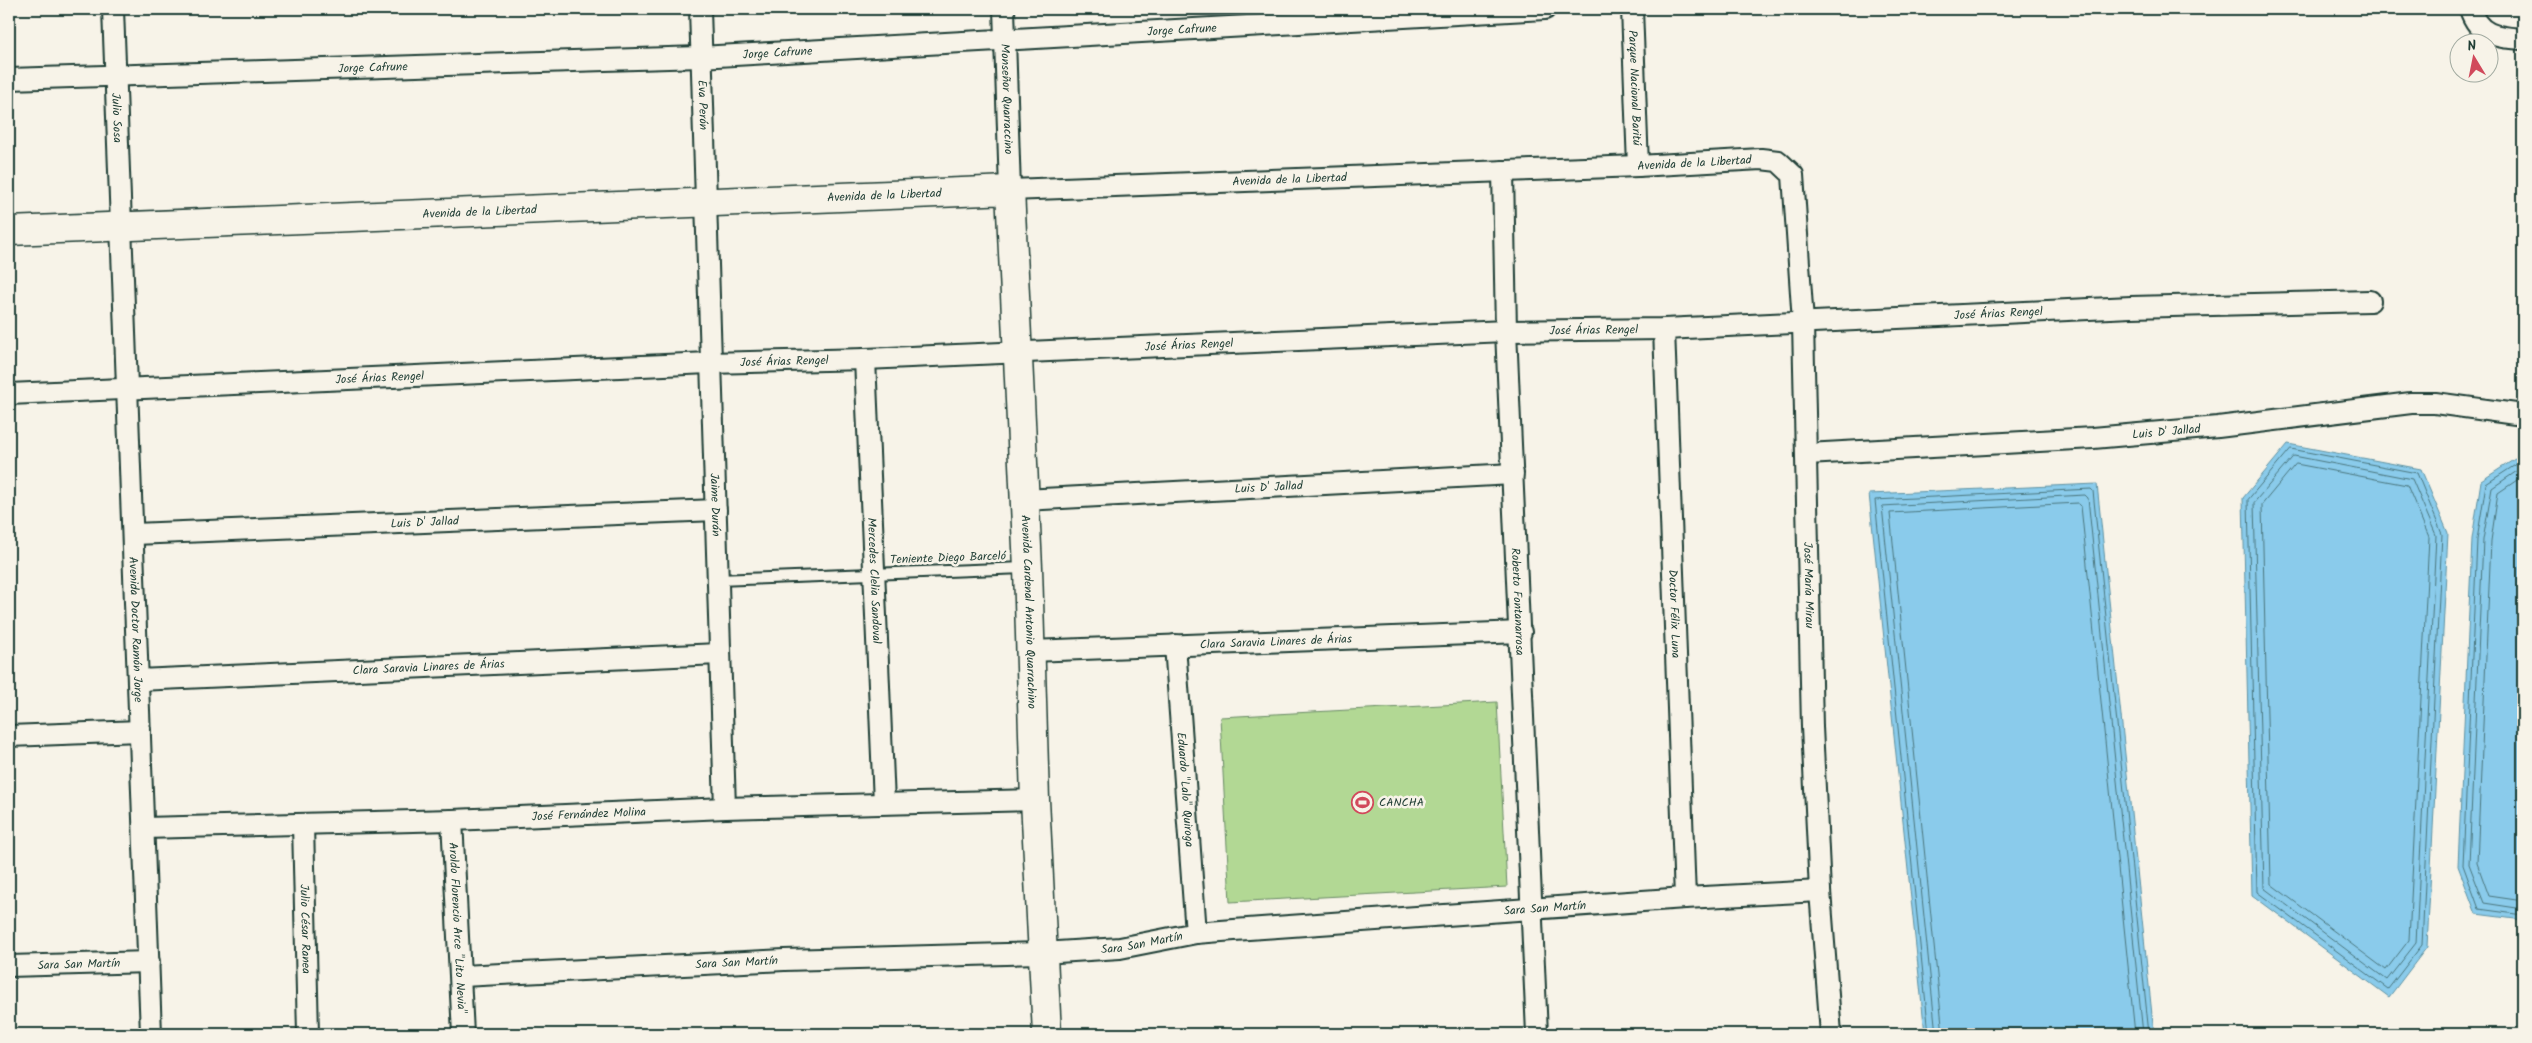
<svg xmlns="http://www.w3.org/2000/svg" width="2532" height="1043" font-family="Kalam,sans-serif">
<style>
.green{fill:#b2d894;stroke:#688a64}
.water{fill:#8acbeb;stroke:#5f92a2}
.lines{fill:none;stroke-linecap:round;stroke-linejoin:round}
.shore{stroke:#4a767d;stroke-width:1}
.lane-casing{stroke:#1f3d34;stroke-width:14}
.street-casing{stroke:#1f3d34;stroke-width:24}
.secondary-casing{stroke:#1f3d34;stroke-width:31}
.lane{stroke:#f7f3e8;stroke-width:10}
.street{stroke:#f7f3e8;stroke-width:20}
.secondary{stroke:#f7f3e8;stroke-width:28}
.labels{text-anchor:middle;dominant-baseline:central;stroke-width:5;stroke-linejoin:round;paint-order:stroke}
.street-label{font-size:12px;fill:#1f3d34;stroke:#f7f3e8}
.poi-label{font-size:12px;fill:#1f3d34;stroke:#f7f3e8;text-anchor:start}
</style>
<rect width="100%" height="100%" fill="#f7f3e8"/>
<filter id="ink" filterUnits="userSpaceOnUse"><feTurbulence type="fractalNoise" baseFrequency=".02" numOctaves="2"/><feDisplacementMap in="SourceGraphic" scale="10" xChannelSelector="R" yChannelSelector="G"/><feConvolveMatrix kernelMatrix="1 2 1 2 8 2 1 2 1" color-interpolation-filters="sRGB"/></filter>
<g filter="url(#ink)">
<polygon class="green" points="1497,702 1507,887 1230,902 1220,717"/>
<g class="water">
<polygon points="2288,444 2421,469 2448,533 2427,947 2389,997 2252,895 2243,498"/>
<polygon points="2521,455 2523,455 2523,920 2476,914 2458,866 2472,539 2481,481"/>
<polygon points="2097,484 2154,1034 1925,1034 1869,494"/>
</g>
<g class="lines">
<g class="shore">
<polygon points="2291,449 2417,473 2442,534 2422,945 2388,989 2257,892 2248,500"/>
<polygon points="2294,456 2412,479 2436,535 2416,943 2387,980 2264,888 2254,503"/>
<polyline points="2523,460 2486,484 2477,540 2463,865 2479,909 2523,915"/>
<polygon points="2296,464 2407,485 2429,537 2409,940 2386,970 2271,884 2262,505"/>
<polyline points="2523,467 2492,488 2483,540 2469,864 2484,903 2523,909"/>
<polyline points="2523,476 2498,493 2491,541 2477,863 2489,896 2523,901"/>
<polyline points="1929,1034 1875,500 2091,489 2093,491 2149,1034"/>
<polyline points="1936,1034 1882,506 2085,495 2088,498 2143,1034"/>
<polyline points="1943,1034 1890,513 2078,503 2081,506 2135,1034"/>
</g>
<defs>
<polyline id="lane" points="718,580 1027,568"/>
<g id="street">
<path id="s1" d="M113,9l38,1025"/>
<path id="s2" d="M700,9l25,799"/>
<path id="s3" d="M1004,9l6,181 628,-24 123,-7 17,2 15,14 10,148 9,404 8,164 11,143"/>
<path id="s4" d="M1632,9l6,157"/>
<path d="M2470,9c9,28 28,28 53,30"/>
<path id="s5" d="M9,79l691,-22 845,-48"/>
<path id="s6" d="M1503,171l3,160 31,703"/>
<path id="s7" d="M1664,329l21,569"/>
<path id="s8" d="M865,359l19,444"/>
<path id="s9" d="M9,394l700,-31 156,-4 641,-28 158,-2 467,-22 239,-6"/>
<path id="s10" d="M1807,454l286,-16 125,-11 193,-24h24l88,12"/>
<path id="s11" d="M1024,500l489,-26"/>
<path id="s12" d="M134,534l582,-24"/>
<path id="s13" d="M1175,645l21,288"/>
<path id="s14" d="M1031,651l490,-19"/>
<path id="s15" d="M138,680l581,-26"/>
<polyline points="9,736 140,731"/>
<path id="s16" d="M452,820l11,214"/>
<path id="s17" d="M303,824l5,210"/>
<path id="s18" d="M144,828l308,-8 273,-12 310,-8"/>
<path id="s19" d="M9,966l140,-4"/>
<path id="s20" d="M462,976l322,-16 258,-7 78,-5 76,-15 38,-3 451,-32 135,-7"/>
</g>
<g id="secondary">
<path id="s21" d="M9,231l1001,-41 18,378 7,232 12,234"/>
</g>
</defs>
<use href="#lane" class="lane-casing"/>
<use href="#street" class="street-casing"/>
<use href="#secondary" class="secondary-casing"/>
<use href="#lane" class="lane"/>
<use href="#street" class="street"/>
<use href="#secondary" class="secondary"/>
</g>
</g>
<defs>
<symbol id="stadium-ring" viewBox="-11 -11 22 22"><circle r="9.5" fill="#f7f3e8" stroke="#d1495b" stroke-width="1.5"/><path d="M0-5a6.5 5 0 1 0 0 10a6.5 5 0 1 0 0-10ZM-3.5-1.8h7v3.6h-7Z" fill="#d1495b"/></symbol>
</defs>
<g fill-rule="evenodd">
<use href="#stadium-ring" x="1350" y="790" width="25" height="25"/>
</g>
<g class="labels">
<g class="street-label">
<text stroke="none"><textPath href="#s5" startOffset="1174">Jorge Cafrune</textPath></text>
<text stroke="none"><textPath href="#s5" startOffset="769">Jorge Cafrune</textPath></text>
<text stroke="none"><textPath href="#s5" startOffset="364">Jorge Cafrune</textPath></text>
<text stroke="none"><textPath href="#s4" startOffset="79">Parque Nacional Baritú</textPath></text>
<text stroke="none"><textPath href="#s3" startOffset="90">Monseñor Quarraccino</textPath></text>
<text stroke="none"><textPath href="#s2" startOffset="96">Eva Perón</textPath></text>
<text stroke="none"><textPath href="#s1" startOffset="109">Julio Sosa</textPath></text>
<text stroke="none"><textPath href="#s3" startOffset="866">Avenida de la Libertad</textPath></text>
<text stroke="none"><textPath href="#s3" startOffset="461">Avenida de la Libertad</textPath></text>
<text stroke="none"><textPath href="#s21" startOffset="876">Avenida de la Libertad</textPath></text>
<text stroke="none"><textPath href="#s21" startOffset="471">Avenida de la Libertad</textPath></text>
<text stroke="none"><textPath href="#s9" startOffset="1991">José Árias Rengel</textPath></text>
<text stroke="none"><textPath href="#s9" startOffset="1586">José Árias Rengel</textPath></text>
<text stroke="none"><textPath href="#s9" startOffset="1181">José Árias Rengel</textPath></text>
<text stroke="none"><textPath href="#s9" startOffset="776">José Árias Rengel</textPath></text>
<text stroke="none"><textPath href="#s9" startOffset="371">José Árias Rengel</textPath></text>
<text stroke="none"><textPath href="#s10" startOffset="360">Luis D' Jallad</textPath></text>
<text stroke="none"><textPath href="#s11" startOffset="245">Luis D' Jallad</textPath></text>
<text stroke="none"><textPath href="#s2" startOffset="496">Jaime Durán</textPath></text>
<text stroke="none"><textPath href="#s12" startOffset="291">Luis D' Jallad</textPath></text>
<text transform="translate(948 558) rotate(-2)">Teniente Diego Barceló</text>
<text stroke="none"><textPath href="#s8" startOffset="222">Mercedes Clelia Sandoval</textPath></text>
<text stroke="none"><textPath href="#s3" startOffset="1381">José María Mirau</textPath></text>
<text stroke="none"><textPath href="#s6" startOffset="431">Roberto Fontanarrosa</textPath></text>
<text stroke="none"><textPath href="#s21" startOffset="1424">Avenida Cardenal Antonio Quarrachino</textPath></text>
<text stroke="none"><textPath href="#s7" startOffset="285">Doctor Félix Luna</textPath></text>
<text stroke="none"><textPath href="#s1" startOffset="621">Avenida Doctor Ramón Jorge</textPath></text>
<text stroke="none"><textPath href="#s14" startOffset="245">Clara Saravia Linares de Árias</textPath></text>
<text stroke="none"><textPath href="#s15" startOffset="291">Clara Saravia Linares de Árias</textPath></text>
<text stroke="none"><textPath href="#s13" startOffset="145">Eduardo "Lalo" Quiroga</textPath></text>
<text stroke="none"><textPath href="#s18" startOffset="445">José Fernández Molina</textPath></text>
<text stroke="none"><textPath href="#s20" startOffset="1086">Sara San Martín</textPath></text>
<text stroke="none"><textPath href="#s16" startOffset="108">Aroldo Florencio Arce "Lito Nevia"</textPath></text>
<text stroke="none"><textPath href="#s17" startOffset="105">Julio César Ranea</textPath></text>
<text stroke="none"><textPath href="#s20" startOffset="681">Sara San Martín</textPath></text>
<text stroke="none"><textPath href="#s20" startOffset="275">Sara San Martín</textPath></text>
<text stroke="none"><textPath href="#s19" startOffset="70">Sara San Martín</textPath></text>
</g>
<g class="poi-label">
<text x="1379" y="802">CANCHA</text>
</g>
</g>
<rect width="2532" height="1043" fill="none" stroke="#f7f3e8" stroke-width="30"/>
<rect x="15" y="15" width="2502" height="1013" fill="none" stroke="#1f3d34" stroke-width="2" filter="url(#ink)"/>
<g transform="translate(2474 58) rotate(350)"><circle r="24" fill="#f7f3e8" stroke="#a1aaa0"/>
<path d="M0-4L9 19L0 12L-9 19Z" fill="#d1495b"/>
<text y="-8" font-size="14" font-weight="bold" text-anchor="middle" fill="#1f3d34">N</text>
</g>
</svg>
